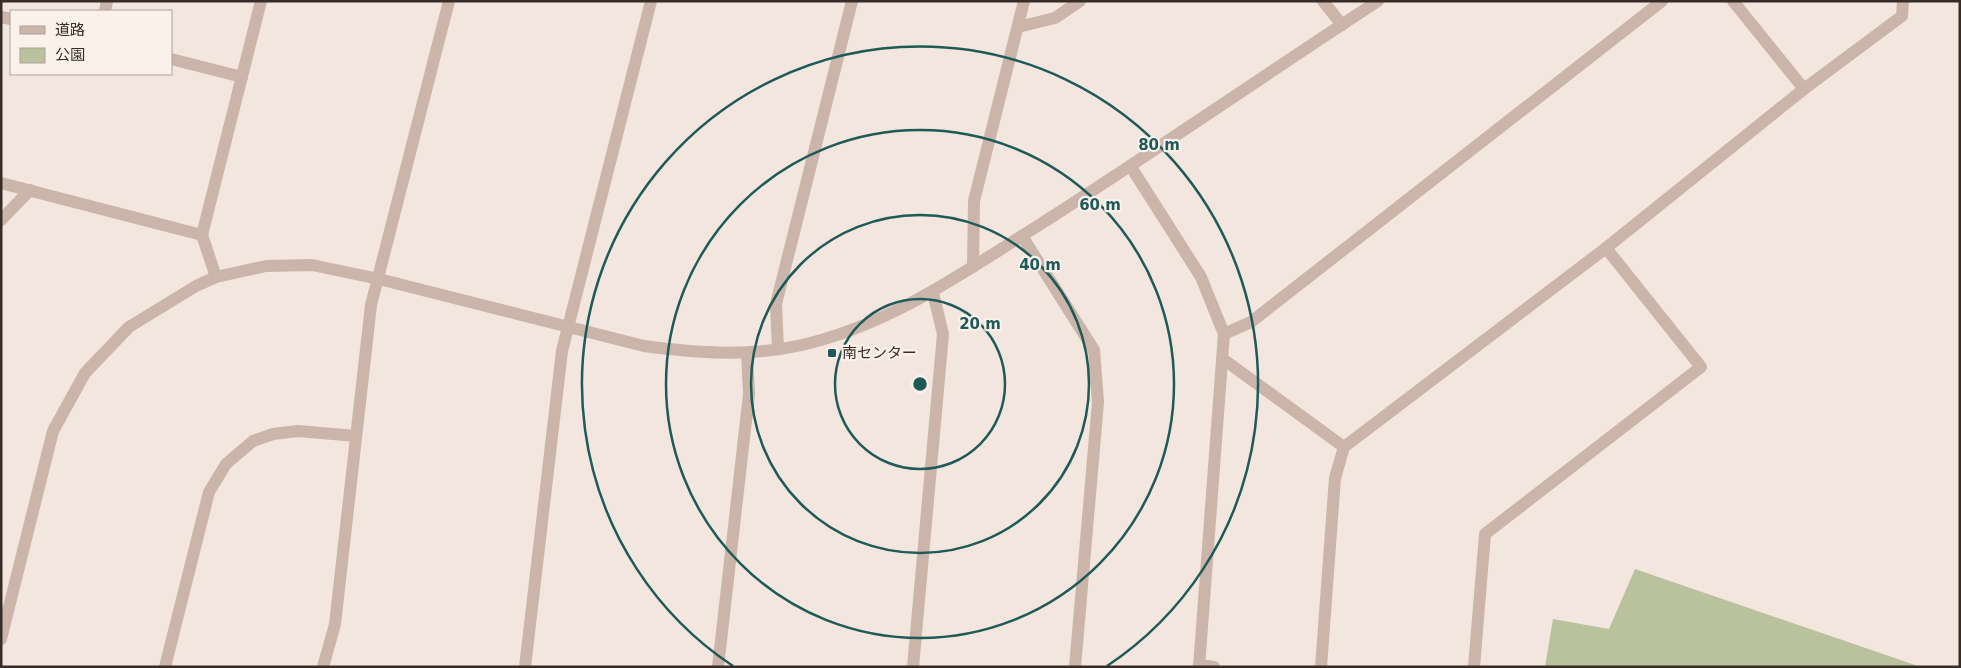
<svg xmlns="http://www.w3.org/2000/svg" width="1961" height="668" font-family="'DejaVu Sans','Noto Sans JP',sans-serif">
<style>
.green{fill:#bac29d}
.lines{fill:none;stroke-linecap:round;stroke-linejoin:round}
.minor{stroke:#cbb4a9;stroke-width:12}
.tertiary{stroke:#cbb4a9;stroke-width:12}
.ring{fill:none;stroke:#1e5a57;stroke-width:2.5}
.poi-dot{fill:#1e5a57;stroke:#faf1ea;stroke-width:2}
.labels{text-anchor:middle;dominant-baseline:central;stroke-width:4.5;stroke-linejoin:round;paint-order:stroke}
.poi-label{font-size:15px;fill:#382c29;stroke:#faf1ea;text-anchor:start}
.centre{fill:#1e5a57;stroke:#faf1ea;stroke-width:2.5}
.ring-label{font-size:15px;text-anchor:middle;font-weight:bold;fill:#1e5a57;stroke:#faf1ea;stroke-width:4.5;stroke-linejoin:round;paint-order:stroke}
</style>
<rect width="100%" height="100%" fill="#f3e6de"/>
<polygon class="green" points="1635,569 1921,667 1545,667 1553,619 1609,629"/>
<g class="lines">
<g class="minor">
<polyline points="1323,1 1342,25"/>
<polyline points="1733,1 1804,89"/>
<polyline points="105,11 107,1"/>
<polyline points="1,17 11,19"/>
<polyline points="1018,27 1055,18 1080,1"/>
<polyline points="171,59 242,77"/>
<polyline points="1,183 202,235 216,277"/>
<polyline points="1,220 30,190"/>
<polyline points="202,235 261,1"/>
<polyline points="1022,236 1094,350 1098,402 1075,667"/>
<polyline points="973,267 974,201 1024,1"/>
<polyline points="1224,334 1251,322 1662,1"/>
<polyline points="778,349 776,304 852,1"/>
<polyline points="1223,359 1344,447"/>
<polyline points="1199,665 1214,667"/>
<polyline points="165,667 209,492 226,464 253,441 273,434 298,431 356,436"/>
<polyline points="323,667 335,624 371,305 449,1"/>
<polyline points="525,667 562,351 651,1"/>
<polyline points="718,667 749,394 747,353"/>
<polyline points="913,667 943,334 933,293"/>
<polyline points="1321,667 1335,478 1344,447 1606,248 1804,89 1902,16 1903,1"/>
<polyline points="1474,667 1485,534 1701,367 1606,248"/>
</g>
<g class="tertiary">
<polyline points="1131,167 1201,277 1224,334 1199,667"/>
<path d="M1,639l52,-208 32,-58 44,-46 67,-41 20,-9 50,-11 46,-1 67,14 265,67c53,7 105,11 158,-1 87,-20 159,-71 234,-118 115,-73 227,-151 342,-226"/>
</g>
</g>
<g class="ring">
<circle cx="920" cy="384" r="85"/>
<circle cx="920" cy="384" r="169"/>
<circle cx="920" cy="384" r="254"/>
<path d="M733 666A338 338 0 1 1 1107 666"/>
</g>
<rect class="poi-dot" x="827" y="348" width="10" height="10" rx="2.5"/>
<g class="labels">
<g class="poi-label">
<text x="842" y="353">南センター</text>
</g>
</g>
<circle cx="920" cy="384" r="8" class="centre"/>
<g class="ring-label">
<text x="1159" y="150">80 m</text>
<text x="1100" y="210">60 m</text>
<text x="1040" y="270">40 m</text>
<text x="980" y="329">20 m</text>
</g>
<rect width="1961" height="668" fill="none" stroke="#382c29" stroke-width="5"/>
<rect x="10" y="10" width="162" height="65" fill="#faf1ea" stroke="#aca29d"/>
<rect x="20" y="26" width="25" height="8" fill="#cbb4a9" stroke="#aca29d"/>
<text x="55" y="35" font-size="15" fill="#382c29">道路</text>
<rect x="20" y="48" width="25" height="15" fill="#bac29d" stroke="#aca29d"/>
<text x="55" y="60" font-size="15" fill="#382c29">公園</text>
</svg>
